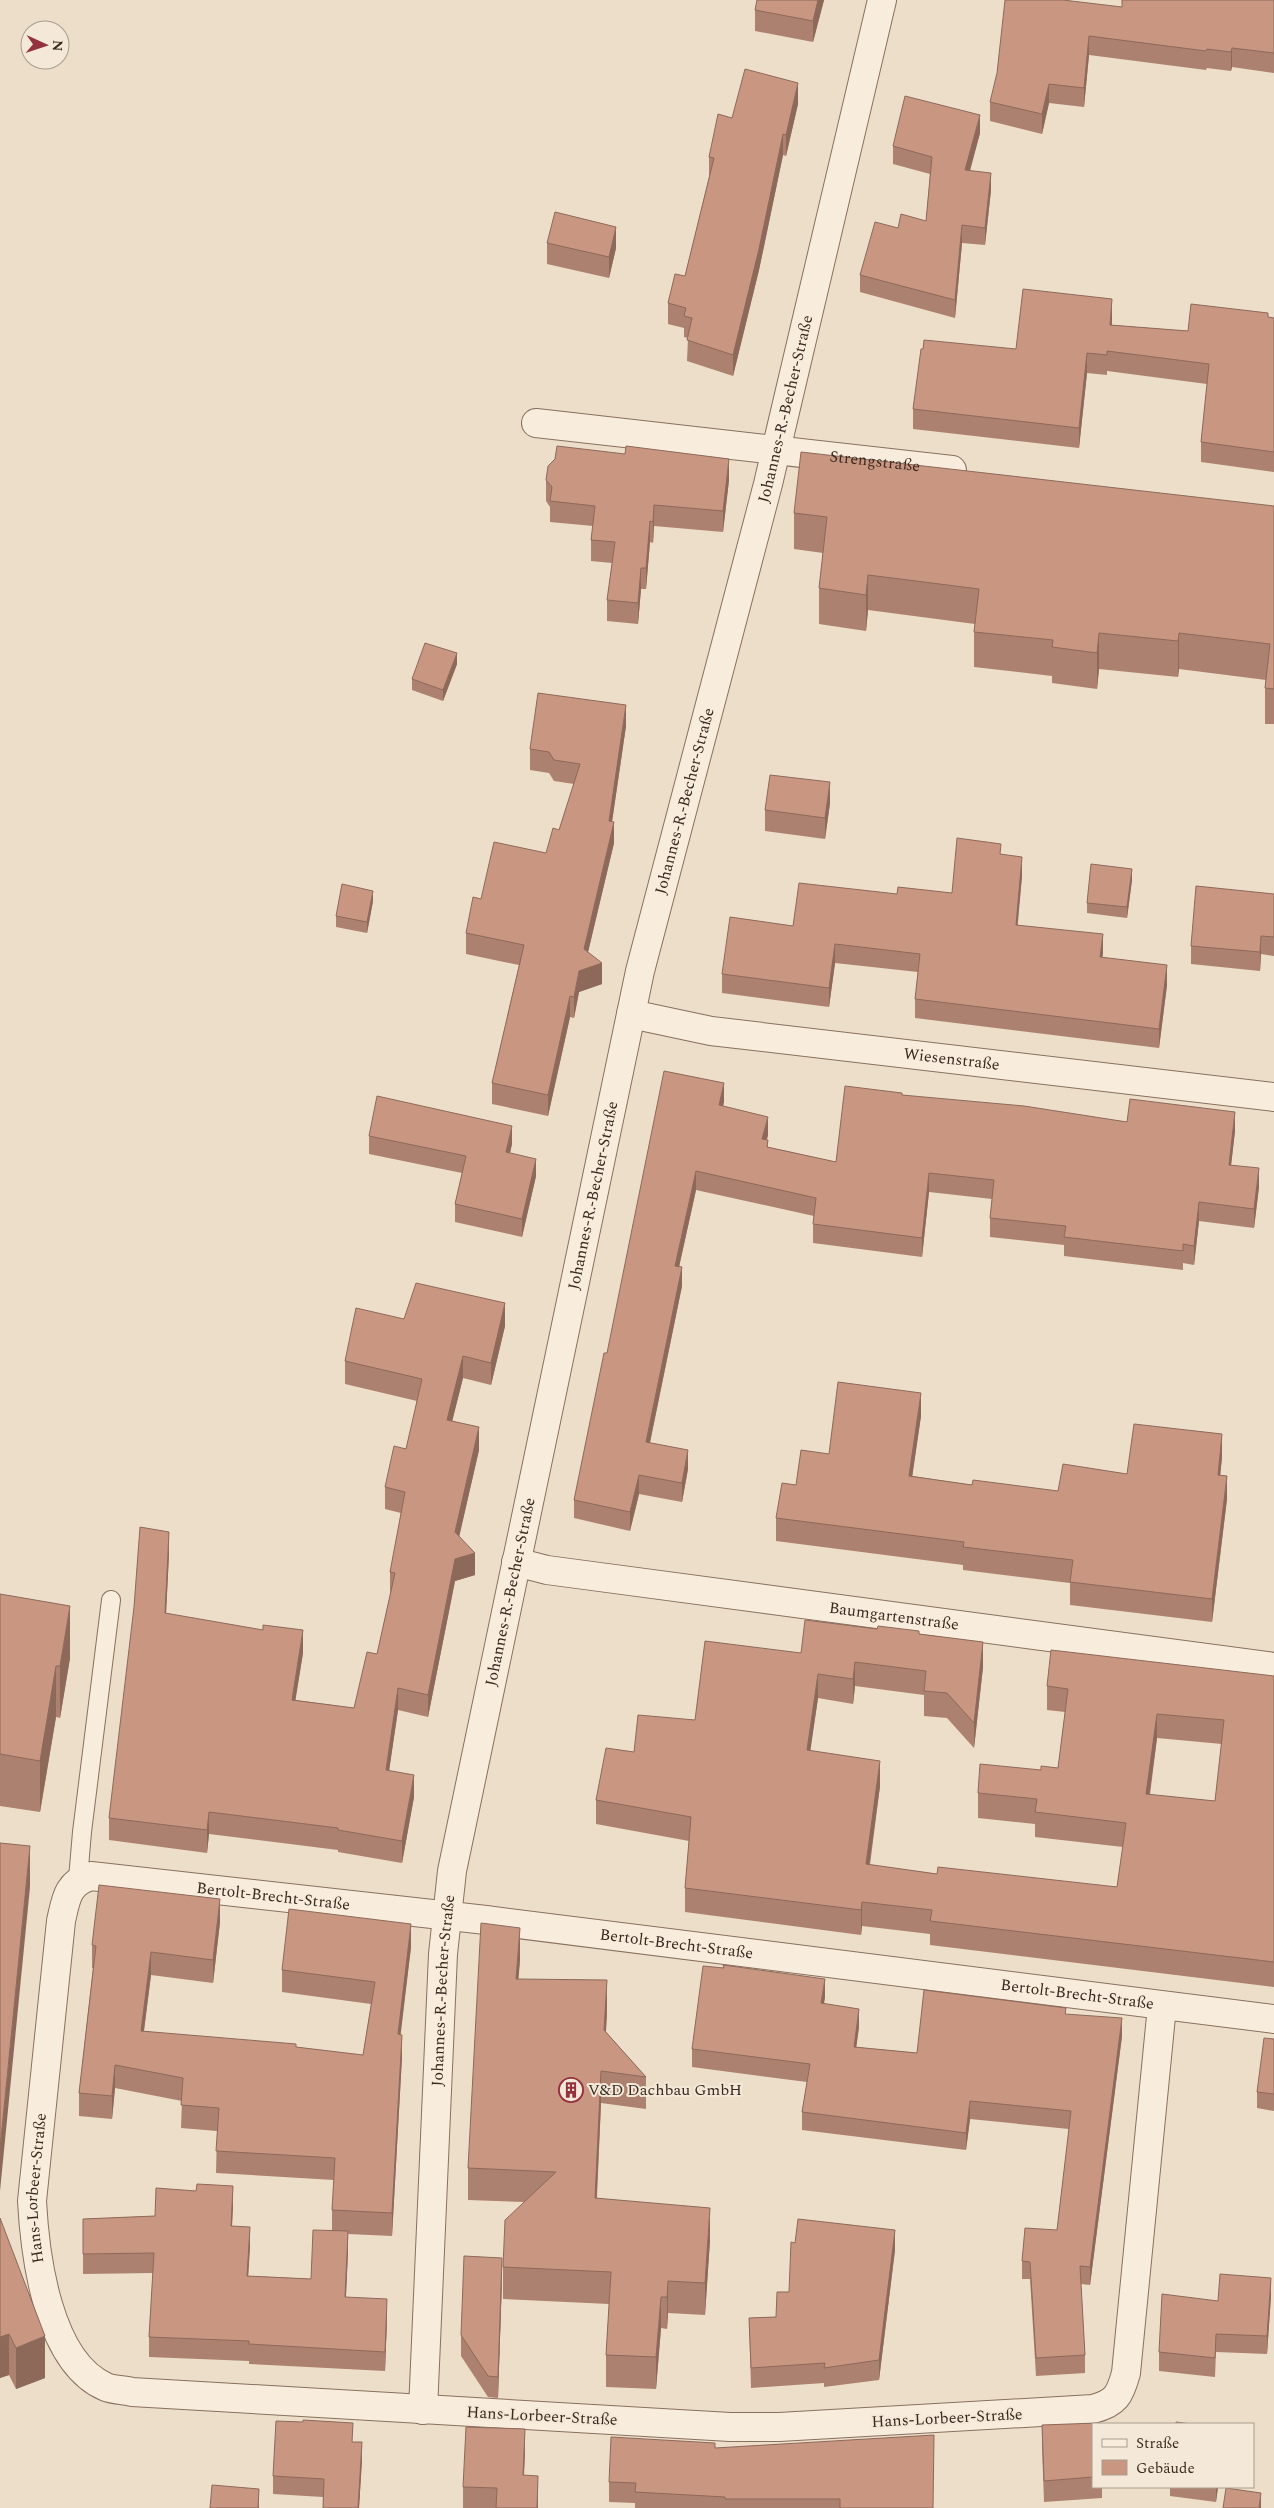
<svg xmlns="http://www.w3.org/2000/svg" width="1274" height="2508" font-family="Spectral,serif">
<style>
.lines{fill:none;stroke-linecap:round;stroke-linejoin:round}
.service-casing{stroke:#88705e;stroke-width:20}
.minor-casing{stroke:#88705e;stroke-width:30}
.service{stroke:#f8ecdc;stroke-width:18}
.minor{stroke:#f8ecdc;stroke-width:28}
.wall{fill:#ad816f;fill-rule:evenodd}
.shaded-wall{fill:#8d695a}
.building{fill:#c99681;stroke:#8d695a;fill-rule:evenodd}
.labels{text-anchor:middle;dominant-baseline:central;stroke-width:4;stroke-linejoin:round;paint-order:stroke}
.street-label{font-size:16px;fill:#392a21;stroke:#f4e9d8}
.poi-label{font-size:16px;fill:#392a21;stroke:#f4e9d8;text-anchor:start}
</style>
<rect width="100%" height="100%" fill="#eddec9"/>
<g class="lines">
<defs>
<polyline id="service" points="78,1879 82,1832 111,1600"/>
<g id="minor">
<path id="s1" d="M536,423l416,47"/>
<path id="s2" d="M631,1014l80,17 563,66"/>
<path id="s3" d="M516,1562l31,8 727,97"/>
<path id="s4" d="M1162,2006l-36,367c-6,22 -10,30 -33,36l-314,18h-49l-598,-35c-8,-2 -19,-2 -26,-5 -58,-25 -71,-130 -74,-186l29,-280c5,-22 6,-38 30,-45l395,44 788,99"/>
<path id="s5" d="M423,2410l20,-456 9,-83 188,-900 128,-487 114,-484"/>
</g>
</defs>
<use href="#service" class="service-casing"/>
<use href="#minor" class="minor-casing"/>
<use href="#service" class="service"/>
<use href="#minor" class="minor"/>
</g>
<g class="wall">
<polygon points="757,0 824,0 813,42 755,31 755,10"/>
<polygon points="1274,0 1274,73 1232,67 1231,71 1207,68 1206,70 1089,55 1084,107 1049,103 1042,134 990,121 990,102 1122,7"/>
<polygon points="798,104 786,156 783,155 759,270 733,376 687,361 688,338 684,337 684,328 668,324 668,303 685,276 709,177 709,157 732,118"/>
<polygon points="980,133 970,171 991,190 985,245 962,243 955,318 860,292 860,275 926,221 930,174 893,164 893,146"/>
<polygon points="547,243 616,248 609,278 547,264"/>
<polygon points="1268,317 1274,318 1274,472 1201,462 1201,442 1207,384 1107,371 1107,375 1087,373 1079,448 913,429 913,409 1016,349 1112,320 1112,325 1188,331"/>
<polygon points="546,480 729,480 723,532 654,526 653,543 650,542 646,589 641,589 638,624 607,621 607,600 612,563 591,561 591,540 593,526 550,522 550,507 546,501"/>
<polygon points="1274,506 1274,724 1265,724 1265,688 1266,680 1179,669 1178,677 1099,669 1097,689 1052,683 1052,676 974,667 974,632 975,624 868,610 866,631 819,624 819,588 823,553 794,549 794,513"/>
<polygon points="457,664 443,701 412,690 412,679"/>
<polygon points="626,726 612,822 614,843 588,952 602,984 579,992 574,1018 570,1017 548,1116 492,1104 492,1083 519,965 466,954 466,933 481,899 546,853 559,830 574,784 554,781 549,773 530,770 530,749"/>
<polygon points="830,803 825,839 765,831 765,810"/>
<polygon points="1001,854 1022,876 1017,925 1103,953 1102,957 1167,985 1159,1048 915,1018 915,999 918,972 835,963 829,1007 722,993 722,974 793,926 897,894 952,893"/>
<polygon points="1132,880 1127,918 1087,913 1087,903"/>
<polygon points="1274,894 1274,956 1261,954 1260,971 1191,964 1191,946"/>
<polygon points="373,901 367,933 336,927 336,916"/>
<polygon points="902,1095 1127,1122 1235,1131 1231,1165 1259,1187 1254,1228 1199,1221 1194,1265 1183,1263 1183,1270 1064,1256 1064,1245 990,1237 990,1218 992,1199 929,1192 922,1257 813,1243 813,1224 814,1216 696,1190 679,1267 682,1286 650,1443 688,1469 682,1502 639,1494 630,1531 574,1518 574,1500 607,1353 724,1102 723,1106 768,1135 767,1139 768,1147 836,1162"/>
<polygon points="369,1136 512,1144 510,1153 536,1176 522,1237 455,1222 455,1204 462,1173 369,1154"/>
<polygon points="404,1319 505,1326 491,1385 463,1378 452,1421 479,1450 459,1536 475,1575 455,1581 428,1717 398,1710 389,1770 414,1797 402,1863 338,1852 338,1850 209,1834 207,1853 109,1840 109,1818 169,1554 166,1613 303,1653 295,1700 354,1708 377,1654 390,1595 390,1572 401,1513 385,1509 385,1487 406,1449 417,1401 345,1384 345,1361"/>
<polygon points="921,1416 912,1476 972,1485 1058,1491 1127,1474 1222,1457 1220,1475 1227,1499 1212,1622 1070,1605 1070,1583 963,1570 963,1565 776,1541 776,1518 796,1485 829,1454"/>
<polygon points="0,1594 70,1658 60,1718 56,1717 40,1812 0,1806"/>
<path d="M919,1634l64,33 -9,81 -27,-30 -23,-2v-21l-69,-9 -2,18 -35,-6 -8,52 70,36 -10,79 67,9 180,13 6,-40 -88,-10v-13l-57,-6v-25l63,-23 17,-2 7,-56 -18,-2v-24l227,-10v311l-344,-42v-11l-68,-8 -1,9 -176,-23v-24l4,-47 -93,-17v-24l38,-48 61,-32 106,-67zM1157,1738l65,6 -7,57 -65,-6z"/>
<polygon points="220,1922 213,1983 151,1975 144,2031 363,2055 371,2004 282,1992 282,1970 411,1947 400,2035 402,2057 392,2236 348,2234 348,2251 346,2297 387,2319 385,2371 249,2364 249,2361 149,2357 149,2337 153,2273 83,2274 83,2219 155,2216 233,2205 232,2226 250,2246 248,2276 311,2279 332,2231 332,2210 334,2180 216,2173 217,2131 181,2128 182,2101 115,2088 112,2119 79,2116 79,2093 93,1968 92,1968 92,1945"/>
<polygon points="520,1960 518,1979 607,2012 606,2032 646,2077 646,2109 601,2103 597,2198 710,2240 705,2315 668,2313 667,2329 661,2328 656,2389 606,2387 606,2355 609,2304 503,2299 503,2267 524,2202 468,2200 468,2168"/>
<polygon points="723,1965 825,1997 824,2003 859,2027 856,2047 917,2053 1066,2014 1122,2036 1090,2285 1081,2284 1085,2355 1085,2373 1036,2376 1030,2279 1022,2279 1022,2261 1057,2230 1069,2129 970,2119 966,2150 802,2130 802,2112 807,2082 692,2067 692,2049 723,1968"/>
<polygon points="1274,2039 1274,2111 1257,2108 1257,2092"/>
<polygon points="0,2218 45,2378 16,2389 9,2375 0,2378"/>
<polygon points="895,2250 879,2380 824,2387 824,2383 751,2388 749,2318 776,2317 789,2292"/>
<polygon points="502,2279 498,2398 488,2397 461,2356 461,2335"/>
<polygon points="1271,2296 1267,2354 1216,2352 1215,2377 1159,2371 1159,2352 1218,2301"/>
<polygon points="1093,2424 1093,2487 1102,2487 1102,2498 1044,2502 1042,2446 1042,2425"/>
<polygon points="715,2448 933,2508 635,2508 635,2503 609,2502 609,2482"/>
<polygon points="525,2450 524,2475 538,2497 538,2508 463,2508 463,2487"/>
<polygon points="362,2460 359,2508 323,2508 323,2497 273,2494 273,2476"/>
<polygon points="1170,2487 1218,2487 1216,2502 1170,2496"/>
</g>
<g class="shaded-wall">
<polygon points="818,0 824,0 813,42 813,21"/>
<polygon points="1089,36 1089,55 1084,107 1084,88"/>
<polygon points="1232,48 1232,67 1231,71 1231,52"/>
<polygon points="798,83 798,104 786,156 786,135"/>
<polygon points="1049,84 1049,103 1042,134 1042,114"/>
<polygon points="980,115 980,133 965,188 965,170"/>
<polygon points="783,134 783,155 759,270 733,376 733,355"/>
<polygon points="991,173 991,190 985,245 985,228"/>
<polygon points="962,225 962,243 955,318 955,300"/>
<polygon points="616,227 616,248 609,278 609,257"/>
<polygon points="1112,299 1112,320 1110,345 1110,325"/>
<polygon points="1087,353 1087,373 1079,448 1079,428"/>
<polygon points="729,459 729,480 723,532 723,511"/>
<polygon points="654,505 654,526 653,543 653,522"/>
<polygon points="650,521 650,542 646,589 646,568"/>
<polygon points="641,568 641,589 638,624 638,603"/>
<polygon points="868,575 868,610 866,631 866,595"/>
<polygon points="1099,633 1099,669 1097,689 1097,653"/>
<polygon points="1179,633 1179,669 1178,677 1178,641"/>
<polygon points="457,653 457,664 443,701 443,690"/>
<polygon points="626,705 626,726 609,842 609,821"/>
<polygon points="830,782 830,803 825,839 825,818"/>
<polygon points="614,822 614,843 584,969 602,963 602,984 579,992 574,1018 574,997 584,949"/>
<polygon points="1022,857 1022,876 1016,944 1016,925"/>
<polygon points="1132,869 1132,880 1127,918 1127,907"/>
<polygon points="373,891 373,901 367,933 367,922"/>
<polygon points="1103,934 1103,953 1100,976 1100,957"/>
<polygon points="1261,936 1261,954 1260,971 1260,952"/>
<polygon points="835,944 835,963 829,1007 829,988"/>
<polygon points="1167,965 1167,985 1159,1048 1159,1029"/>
<polygon points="570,996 570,1017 548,1116 548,1095"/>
<polygon points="724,1083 724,1102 719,1124 719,1105"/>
<polygon points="1235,1112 1235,1131 1229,1183 1229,1165"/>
<polygon points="768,1117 768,1135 762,1157 762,1139"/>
<polygon points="512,1126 512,1144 506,1170 506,1152"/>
<polygon points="536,1159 536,1176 522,1237 522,1219"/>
<polygon points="1259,1168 1259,1187 1254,1228 1254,1209"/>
<polygon points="696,1171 696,1190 675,1285 675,1266"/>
<polygon points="929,1173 929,1192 922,1257 922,1238"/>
<polygon points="1199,1202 1199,1221 1194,1265 1194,1246"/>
<polygon points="682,1267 682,1286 646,1461 646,1442"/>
<polygon points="505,1303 505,1326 491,1385 491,1363"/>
<polygon points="463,1356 463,1378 447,1442 447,1420"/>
<polygon points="921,1393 921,1416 909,1499 909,1476"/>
<polygon points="479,1427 479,1450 455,1555 455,1532"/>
<polygon points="1222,1434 1222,1457 1218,1498 1218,1475"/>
<polygon points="688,1450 688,1469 682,1502 682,1483"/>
<polygon points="639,1475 639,1494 630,1531 630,1512"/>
<polygon points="1227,1476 1227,1499 1212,1622 1212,1599"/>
<polygon points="169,1532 169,1554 165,1635 165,1613"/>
<polygon points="475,1553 475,1575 455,1581 428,1717 428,1695 455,1559"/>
<polygon points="70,1606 70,1658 60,1718 60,1666"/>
<polygon points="303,1630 303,1653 292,1722 292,1700"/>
<polygon points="983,1642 983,1667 974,1748 974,1723"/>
<polygon points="855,1662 855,1686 853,1704 853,1679"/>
<polygon points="56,1666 56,1717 40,1812 40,1761"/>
<polygon points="818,1674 818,1698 807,1774 807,1750"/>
<polygon points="398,1688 398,1710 386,1792 386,1770"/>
<polygon points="1157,1714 1157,1738 1146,1819 1146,1794"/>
<polygon points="880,1761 880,1786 866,1888 866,1864"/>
<polygon points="414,1775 414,1797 402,1863 402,1841"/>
<polygon points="209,1812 209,1834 207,1853 207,1830"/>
<polygon points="30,1846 30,1887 0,2191 0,2149"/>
<polygon points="220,1899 220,1922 213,1983 213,1960"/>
<polygon points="862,1902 862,1926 861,1935 861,1910"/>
<polygon points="411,1924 411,1947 398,2057 398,2034"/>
<polygon points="520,1928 520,1960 516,2011 516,1979"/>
<polygon points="151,1952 151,1975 141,2053 141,2031"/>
<polygon points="825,1979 825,1997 821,2021 821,2003"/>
<polygon points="607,1980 607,2012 604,2062 604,2030"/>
<polygon points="859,2009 859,2027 854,2064 854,2047"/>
<polygon points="1122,2018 1122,2036 1090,2285 1090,2267"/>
<polygon points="402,2035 402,2057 392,2236 392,2213"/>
<polygon points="115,2065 115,2088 112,2119 112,2096"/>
<polygon points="601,2071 601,2103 595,2230 595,2198"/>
<polygon points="970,2101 970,2119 966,2150 966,2133"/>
<polygon points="233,2186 233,2205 231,2245 231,2226"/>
<polygon points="710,2208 710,2240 705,2315 705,2283"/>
<polygon points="250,2227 250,2246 247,2296 247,2276"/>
<polygon points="895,2230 895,2250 879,2380 879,2360"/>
<polygon points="348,2231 348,2251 345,2317 345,2297"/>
<polygon points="502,2258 502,2279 498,2398 498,2377"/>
<polygon points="1271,2278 1271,2296 1267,2354 1267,2336"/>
<polygon points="668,2281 668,2313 667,2329 667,2297"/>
<polygon points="661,2297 661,2328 656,2389 656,2357"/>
<polygon points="387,2299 387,2319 385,2371 385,2352"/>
<polygon points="9,2334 9,2375 0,2378 0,2337"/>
<polygon points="45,2336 45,2378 16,2389 16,2348"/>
<polygon points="525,2429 525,2450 523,2496 523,2475"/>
<polygon points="362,2442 362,2460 359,2508 358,2508"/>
<polygon points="538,2476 538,2508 537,2508"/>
<polygon points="1216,2487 1218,2487 1216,2502"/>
<polygon points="259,2489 259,2508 258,2508"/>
<polygon points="1261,2493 1261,2508 1259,2508"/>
</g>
<g class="building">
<polygon points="757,0 818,0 813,21 755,10"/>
<polygon points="1005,0 1063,0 1122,7 1122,0 1274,0 1274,53 1232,48 1231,52 1207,49 1206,51 1089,36 1084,88 1049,84 1042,114 990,102 997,73"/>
<polygon points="745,69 798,83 786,135 783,134 759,249 733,355 687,340 692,318 684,316 686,308 668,303 675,274 685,276 714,158 709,157 718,114 732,118"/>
<polygon points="905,96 980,115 965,170 991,173 985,228 962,225 955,300 860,275 875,222 898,228 901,214 926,221 932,157 893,146"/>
<polygon points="555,212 616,227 609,257 547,243"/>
<polygon points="1023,289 1112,299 1110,325 1188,331 1191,304 1268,313 1268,317 1274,318 1274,452 1201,442 1209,364 1107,351 1107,355 1087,353 1079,428 913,409 921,349 923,349 924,340 1016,349"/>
<polygon points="557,446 625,454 626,446 729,459 723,511 654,505 653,522 650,521 646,568 641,568 638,603 607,600 615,542 591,540 595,506 550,501 552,487 546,480 548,466 555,459"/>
<polygon points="801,452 1274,506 1274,689 1265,688 1270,644 1179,633 1178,641 1099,633 1097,653 1052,647 1053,640 974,632 979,589 868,575 866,595 819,588 827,517 794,513"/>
<polygon points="425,643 457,653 443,690 412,679"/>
<polygon points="538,693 626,705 609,821 614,822 584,949 602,963 579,971 574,997 570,996 548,1095 492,1083 524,945 466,933 473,897 481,899 494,842 546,853 553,828 559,830 580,764 554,760 549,752 530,749"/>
<polygon points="770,775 830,782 825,818 765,810"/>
<polygon points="957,838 1001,844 1000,854 1022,857 1016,925 1103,934 1100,957 1167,965 1159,1029 915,999 920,954 835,944 829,988 722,974 730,917 793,926 799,883 897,894 898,887 952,893"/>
<polygon points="1091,864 1132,869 1127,907 1087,903"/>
<polygon points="342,884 373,891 367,922 336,916"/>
<polygon points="1196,886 1274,894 1274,937 1261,936 1260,952 1191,946"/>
<polygon points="664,1071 724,1083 719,1105 768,1117 762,1139 768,1140 767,1147 836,1162 845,1086 902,1093 902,1095 1024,1106 1127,1122 1130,1099 1235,1112 1229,1165 1259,1168 1254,1209 1199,1202 1194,1246 1183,1244 1183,1251 1064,1237 1066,1226 990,1218 994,1180 929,1173 922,1238 813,1224 816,1198 696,1171 675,1266 682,1267 646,1442 688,1450 682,1483 639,1475 630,1512 574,1500 604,1353 607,1353"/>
<polygon points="377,1096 512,1126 506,1152 536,1159 522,1219 455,1204 466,1156 369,1136"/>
<polygon points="416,1283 505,1303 491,1363 463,1356 447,1420 479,1427 455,1532 475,1553 455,1559 428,1695 398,1688 386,1770 414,1775 402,1841 338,1830 338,1828 209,1812 207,1830 109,1818 134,1607 140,1527 169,1532 165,1613 263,1630 263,1625 303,1630 292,1700 354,1708 367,1652 377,1654 395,1573 390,1572 405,1492 385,1487 394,1446 406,1449 422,1379 345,1361 356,1308 404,1319"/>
<polygon points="838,1382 921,1393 909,1476 972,1485 973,1480 1058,1491 1063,1464 1127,1474 1134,1424 1222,1434 1218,1475 1227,1476 1212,1599 1070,1582 1073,1560 963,1547 964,1542 776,1518 782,1483 796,1485 801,1450 829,1454"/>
<polygon points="0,1594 70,1606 60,1666 56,1666 40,1761 0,1754"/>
<path d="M805,1620l72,9 1,-3 41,5v3l64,8 -9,81 -27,-30 -23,-2 2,-20 -71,-9 -2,17 -35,-5 -11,76 73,11 -14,103 71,10 1,-7 179,20 9,-64 -91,-11 2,-13 -59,-6 2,-29 61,6v-4l17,2 10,-79 -21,-3 4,-36 223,26v286l-344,-41 2,-11 -70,-8 -1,8 -176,-22 6,-71 -95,-17 10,-52 28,4 4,-37 57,5 10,-79 96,12zM1157,1714l67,6 -9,81 -69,-7z"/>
<polygon points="0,1843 30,1846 0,2149"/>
<polygon points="99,1885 220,1899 213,1960 151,1952 141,2031 296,2044 296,2047 363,2055 375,1982 282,1970 289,1909 411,1924 398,2034 402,2035 392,2213 332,2210 335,2158 216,2151 219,2108 181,2105 183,2078 115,2065 112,2096 79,2093 96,1946 92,1945"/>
<polygon points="481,1923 520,1928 516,1979 607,1980 604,2030 646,2077 601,2071 595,2198 710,2208 705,2283 668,2281 667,2297 661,2297 656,2357 606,2355 611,2272 503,2267 505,2220 556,2172 468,2168"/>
<polygon points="723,1965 825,1979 821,2003 859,2009 854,2047 917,2053 924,1990 1066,2008 1065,2014 1122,2018 1090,2267 1080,2266 1085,2355 1036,2358 1030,2262 1022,2261 1025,2228 1057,2230 1071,2111 970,2101 966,2133 802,2112 810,2064 692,2049 703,1966 724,1968"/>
<polygon points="1264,2038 1274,2039 1274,2094 1257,2092"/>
<polygon points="197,2184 233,2186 231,2226 250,2227 247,2276 311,2279 313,2230 348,2231 345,2297 387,2299 385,2352 249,2344 249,2341 149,2337 154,2253 83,2254 83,2219 155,2216 156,2188 196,2191"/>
<polygon points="0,2218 45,2336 16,2348 9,2334 0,2337"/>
<polygon points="798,2219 895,2230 879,2360 824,2368 825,2363 751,2368 749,2318 776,2317 777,2292 789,2292 791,2242 795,2243"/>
<polygon points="464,2256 502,2258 498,2377 488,2376 461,2335"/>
<polygon points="1220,2274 1271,2278 1267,2336 1216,2334 1215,2358 1159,2352 1162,2294 1218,2301"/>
<polygon points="303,2420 353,2423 352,2442 362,2442 358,2508 323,2508 324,2479 273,2476 276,2421 303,2422"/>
<polygon points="1176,2422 1191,2424 1176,2424"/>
<polygon points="1097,2423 1098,2424 1093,2424 1093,2477 1044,2481 1042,2425"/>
<polygon points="466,2427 525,2429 523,2475 538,2476 537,2508 496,2508 497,2488 463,2487"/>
<polygon points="934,2435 933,2508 840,2508 840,2499 725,2499 725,2497 635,2492 636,2483 609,2482 611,2437 715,2443 715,2448"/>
<polygon points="212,2485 259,2489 258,2508 210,2508"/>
<polygon points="1226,2488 1261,2493 1259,2508 1223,2508"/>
</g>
<defs>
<symbol id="building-ring" viewBox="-11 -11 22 22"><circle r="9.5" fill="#f4e9d8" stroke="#94313e" stroke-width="1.5"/><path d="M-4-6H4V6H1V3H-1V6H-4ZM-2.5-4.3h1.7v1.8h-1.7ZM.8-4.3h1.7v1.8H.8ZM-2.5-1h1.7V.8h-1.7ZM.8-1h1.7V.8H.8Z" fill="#94313e"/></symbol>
</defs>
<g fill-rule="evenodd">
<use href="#building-ring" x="557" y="2076" width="28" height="28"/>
</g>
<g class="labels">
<g class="street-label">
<text stroke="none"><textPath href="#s5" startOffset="2040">Johannes-R.-Becher-Straße</textPath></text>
<text stroke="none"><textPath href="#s1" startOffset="341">Strengstraße</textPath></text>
<text stroke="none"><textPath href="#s5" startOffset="1635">Johannes-R.-Becher-Straße</textPath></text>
<text stroke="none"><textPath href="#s2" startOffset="324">Wiesenstraße</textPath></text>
<text stroke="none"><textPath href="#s5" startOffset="1230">Johannes-R.-Becher-Straße</textPath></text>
<text stroke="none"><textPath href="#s5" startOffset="825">Johannes-R.-Becher-Straße</textPath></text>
<text stroke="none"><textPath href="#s3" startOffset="382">Baumgartenstraße</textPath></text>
<text stroke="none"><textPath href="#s4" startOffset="2142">Bertolt-Brecht-Straße</textPath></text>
<text stroke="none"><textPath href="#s4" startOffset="2548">Bertolt-Brecht-Straße</textPath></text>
<text stroke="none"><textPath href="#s5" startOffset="420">Johannes-R.-Becher-Straße</textPath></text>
<text stroke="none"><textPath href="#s4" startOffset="2952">Bertolt-Brecht-Straße</textPath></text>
<text stroke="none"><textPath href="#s4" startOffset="1632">Hans-Lorbeer-Straße</textPath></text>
<text transform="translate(542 2416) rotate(3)">Hans-Lorbeer-Straße</text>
<text transform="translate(947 2418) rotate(-3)">Hans-Lorbeer-Straße</text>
</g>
<g class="poi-label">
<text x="588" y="2090">V&amp;D Dachbau GmbH</text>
</g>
</g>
<rect x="1092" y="2423" width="162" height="65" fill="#f4e9d8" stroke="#a99d8f"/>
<rect x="1102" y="2439" width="25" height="8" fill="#f8ecdc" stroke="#a99d8f"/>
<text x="1136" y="2448" font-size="15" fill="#392a21">Straße</text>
<rect x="1102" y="2460" width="25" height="15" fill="#c99681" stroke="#a99d8f"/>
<text x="1136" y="2473" font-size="15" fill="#392a21">Gebäude</text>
<g transform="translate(45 45) rotate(93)"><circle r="24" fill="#f4e9d8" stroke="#a99d8f"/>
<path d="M0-4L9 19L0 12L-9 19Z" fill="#94313e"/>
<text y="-8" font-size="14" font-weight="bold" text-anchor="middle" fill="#392a21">N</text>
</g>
</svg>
